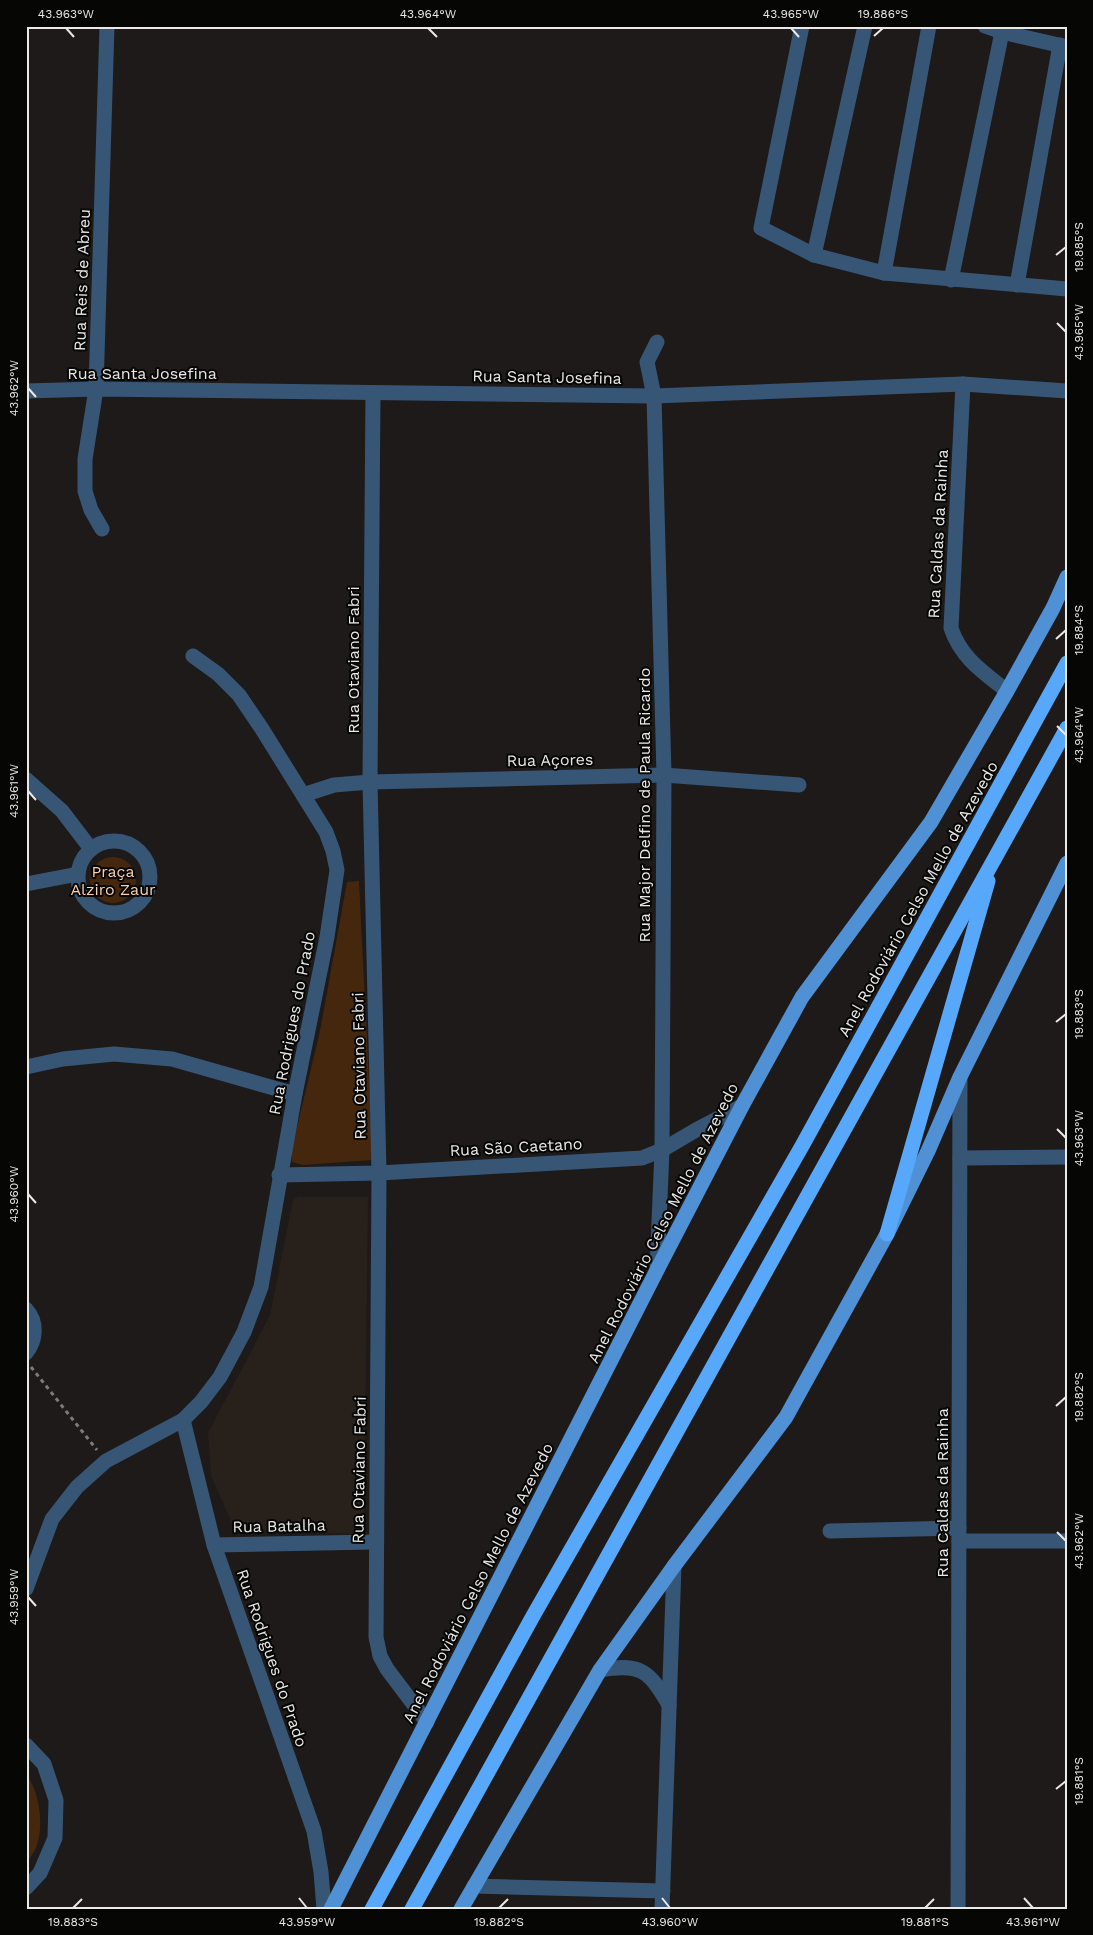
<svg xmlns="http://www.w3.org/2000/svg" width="1093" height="1935" font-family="'Work Sans',sans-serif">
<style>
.built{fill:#28201b}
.green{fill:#45270d}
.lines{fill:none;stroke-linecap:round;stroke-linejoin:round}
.path{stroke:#7d7b79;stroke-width:3;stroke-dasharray:4 4;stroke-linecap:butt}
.minor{stroke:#375676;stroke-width:15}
.major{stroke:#4f91d4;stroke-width:15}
.highway{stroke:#57a8fa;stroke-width:15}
.ticks{fill:none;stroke:#eae9e7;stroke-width:2}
.labels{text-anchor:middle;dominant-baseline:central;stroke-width:4;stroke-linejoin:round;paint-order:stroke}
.street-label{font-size:16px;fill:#eae9e7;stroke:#060605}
.park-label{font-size:16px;fill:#fccfad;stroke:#060605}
.neatline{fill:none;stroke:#eae9e7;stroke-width:2}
.ticks-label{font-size:12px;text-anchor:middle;fill:#eae9e7}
</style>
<rect width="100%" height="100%" fill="#1d1a19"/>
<polygon class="built" points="298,1197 368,1197 364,1527 357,1534 235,1530 211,1476 208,1433 270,1315 293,1200"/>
<g class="green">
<circle cx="113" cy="880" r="23"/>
<polygon points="359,881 373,1160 303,1165 292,1162 292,1148 320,1031 347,882"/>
<path d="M26,1774c14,18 19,55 9,76 -3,5 -6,9 -9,14z"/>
</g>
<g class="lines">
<polyline class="path" points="31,1367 97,1450"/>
<g class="minor">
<polyline points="802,26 761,228 814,255"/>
<polyline points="865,26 814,255 884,273"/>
<polyline points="929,26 884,273 1067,289"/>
<polyline points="985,26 1002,32 1067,47"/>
<polyline points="951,280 1002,32"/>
<polyline points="1017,285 1060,45"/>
<polyline points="657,342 647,362 654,396 664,775 662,1150 657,1270"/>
<path d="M963,384l-12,244c10,30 32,44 56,63"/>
<polyline points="26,391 96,389 654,396 963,384 1067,391"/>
<polyline points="373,393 370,782 379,1173 376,1637 380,1656 387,1669 427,1722"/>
<polyline points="102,529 91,510 85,491 85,459 96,389 107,26"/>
<polyline points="26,779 62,811 91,849"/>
<polyline points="303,795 334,785 370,782 664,775 799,785"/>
<circle cx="114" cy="877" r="36"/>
<polyline points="26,884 78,874"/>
<polyline points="26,1067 63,1059 114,1054 172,1059 295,1094"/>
<polyline points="960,1158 1067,1157"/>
<polyline points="279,1175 379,1173 642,1158 662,1150 696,1130 742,1106"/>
<path d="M26,1309c12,13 10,32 0,44"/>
<polyline points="183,1420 214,1545 314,1831 321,1872 324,1909"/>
<polyline points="830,1531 959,1528"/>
<polyline points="959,1541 1067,1541"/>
<polyline points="214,1545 375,1542"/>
<polyline points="26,1589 52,1519 77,1487 106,1461 183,1420 201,1402 220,1377 244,1332 261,1287 295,1094 327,937 337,870 333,851 326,832 262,729 239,695 218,674 193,656"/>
<path d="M600,1670c40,-7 49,0 69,35"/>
<polyline points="26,1745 44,1764 56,1800 55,1838 40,1873 26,1888"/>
<polyline points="474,1886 663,1891"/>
<polyline points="662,1909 674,1566"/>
<polyline points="958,1909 960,1077"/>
</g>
<g class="major">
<polyline points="331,1909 657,1270 742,1106 802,997 931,822 1007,691 1053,608 1067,577"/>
<polyline points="461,1909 600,1670 674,1566 786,1417 887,1234 928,1151 960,1077 1067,863"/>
</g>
<g class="highway">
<polyline points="887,1234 988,881"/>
<polyline points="372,1909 533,1616 802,1146 1067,663"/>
<polyline points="412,1909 1067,728"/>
</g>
</g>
<path class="ticks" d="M66,28l8,9M428,28l9,9M791,28l8,9M874,36l9,-8M1056,255l10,-8M1057,323l9,9M28,388l8,9M1056,639l10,-9M1057,726l9,9M28,791l8,9M1056,1022l10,-8M1057,1129l9,9M28,1194l8,9M1056,1406l10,-9M1057,1532l9,9M28,1597l8,9M1056,1789l10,-8M299,1898l8,10M662,1898l8,10M1024,1898l9,10M73,1908l9,-9M499,1908l9,-9M925,1908l9,-9"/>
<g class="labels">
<g class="street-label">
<text transform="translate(82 280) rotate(-88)">Rua Reis de Abreu</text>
<text x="142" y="373">Rua Santa Josefina</text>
<text transform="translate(547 377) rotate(1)">Rua Santa Josefina</text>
<text transform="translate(938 534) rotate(-87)">Rua Caldas da Rainha</text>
<text transform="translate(353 660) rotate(-90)">Rua Otaviano Fabri</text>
<text transform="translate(550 760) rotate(-1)">Rua Açores</text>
<text transform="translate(644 805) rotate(-90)">Rua Major Delfino de Paula Ricardo</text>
<text transform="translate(918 899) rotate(-61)">Anel Rodoviário Celso Mello de Azevedo</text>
<text transform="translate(292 1023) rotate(-79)">Rua Rodrigues do Prado</text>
<text transform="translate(359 1066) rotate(-91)">Rua Otaviano Fabri</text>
<text transform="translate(516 1147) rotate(-3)">Rua São Caetano</text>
<text transform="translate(663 1223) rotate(-63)">Anel Rodoviário Celso Mello de Azevedo</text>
<text transform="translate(359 1470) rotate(-89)">Rua Otaviano Fabri</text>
<text transform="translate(942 1493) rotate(-90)">Rua Caldas da Rainha</text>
<text transform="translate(279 1526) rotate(-1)">Rua Batalha</text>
<text transform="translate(478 1583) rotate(-63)">Anel Rodoviário Celso Mello de Azevedo</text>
<text transform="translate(272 1658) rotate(71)">Rua Rodrigues do Prado</text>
</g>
<g class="park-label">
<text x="113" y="871">Praça<tspan x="113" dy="18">Alziro Zaur</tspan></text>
</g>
</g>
<rect width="1093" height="1935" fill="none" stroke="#060605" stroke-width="55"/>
<rect x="28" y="28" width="1038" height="1880" class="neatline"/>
<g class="ticks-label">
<text x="66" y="18">43.963°W</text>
<text x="428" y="18">43.964°W</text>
<text x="791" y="18">43.965°W</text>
<text x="883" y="18">19.886°S</text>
<text transform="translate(1079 247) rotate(-90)" y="4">19.885°S</text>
<text transform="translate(1079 332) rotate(-90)" y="4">43.965°W</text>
<text transform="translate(14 388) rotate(-90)" y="4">43.962°W</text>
<text transform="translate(1079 630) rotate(-90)" y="4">19.884°S</text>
<text transform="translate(1079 735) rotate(-90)" y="4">43.964°W</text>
<text transform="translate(14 791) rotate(-90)" y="4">43.961°W</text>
<text transform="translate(1079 1014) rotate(-90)" y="4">19.883°S</text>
<text transform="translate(1079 1138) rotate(-90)" y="4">43.963°W</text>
<text transform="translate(14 1194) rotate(-90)" y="4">43.960°W</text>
<text transform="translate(1079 1397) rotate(-90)" y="4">19.882°S</text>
<text transform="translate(1079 1541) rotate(-90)" y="4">43.962°W</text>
<text transform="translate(14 1597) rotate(-90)" y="4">43.959°W</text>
<text transform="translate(1079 1781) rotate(-90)" y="4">19.881°S</text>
<text x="73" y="1926">19.883°S</text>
<text x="307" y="1926">43.959°W</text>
<text x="499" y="1926">19.882°S</text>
<text x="670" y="1926">43.960°W</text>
<text x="925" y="1926">19.881°S</text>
<text x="1033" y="1926">43.961°W</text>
</g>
</svg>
